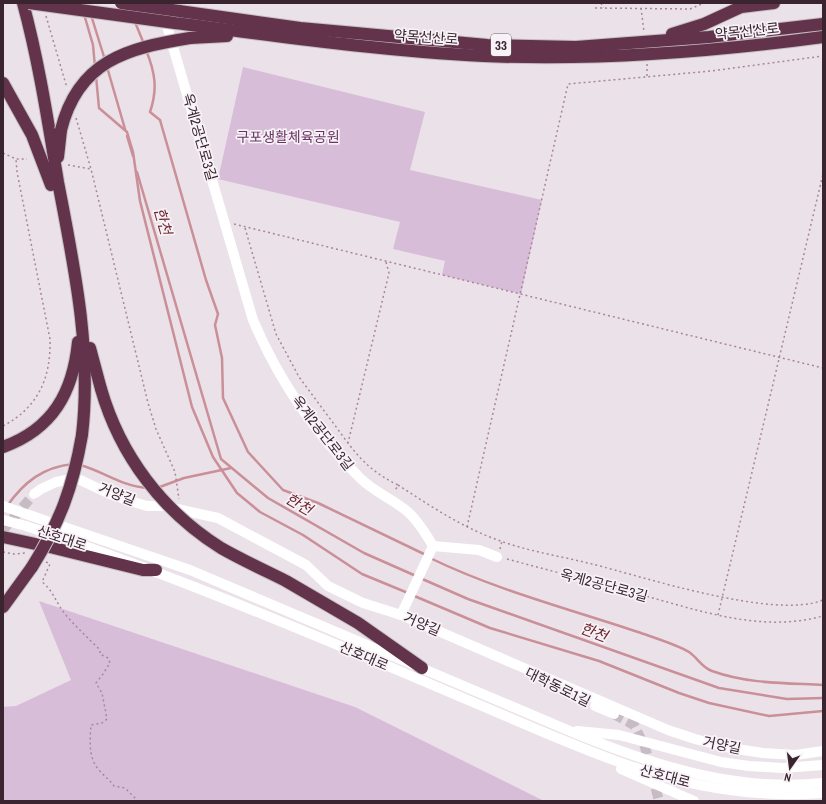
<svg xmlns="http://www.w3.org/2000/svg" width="826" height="804" font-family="'Archivo Narrow','Noto Sans KR',sans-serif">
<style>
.green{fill:#d8bdd9}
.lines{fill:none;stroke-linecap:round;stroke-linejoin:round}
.stream{stroke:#ca8f98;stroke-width:2.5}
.minor-tunnel{stroke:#c7bcc3;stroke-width:10;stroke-dasharray:10 5;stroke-linecap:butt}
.highway-casing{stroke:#c4bdc1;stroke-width:14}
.path{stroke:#aa859c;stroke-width:1.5;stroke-dasharray:2 3;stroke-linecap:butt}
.minor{stroke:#fff;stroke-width:10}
.highway{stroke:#62334b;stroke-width:12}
.highway-bridge-casing{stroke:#c4bdc1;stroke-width:14;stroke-linecap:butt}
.minor-bridge{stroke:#fff;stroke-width:10}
.highway-bridge{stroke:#62334b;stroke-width:12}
.labels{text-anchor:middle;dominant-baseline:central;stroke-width:3.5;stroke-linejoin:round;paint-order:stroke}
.shield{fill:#f7f2f6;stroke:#72626b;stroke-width:1}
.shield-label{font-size:13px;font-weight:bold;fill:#392430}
.street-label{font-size:14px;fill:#392430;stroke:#f7f2f6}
.park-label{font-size:14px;fill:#6b3267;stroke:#f7f2f6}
.water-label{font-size:15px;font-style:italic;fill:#6e242f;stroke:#f7f2f6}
</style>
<rect width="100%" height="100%" fill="#eae2e8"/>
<g class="green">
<polygon points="243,67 425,112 410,170 542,200 521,294 442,275 445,261 393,249 400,222 218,179"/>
<polygon points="39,601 355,707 544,801 3,801 3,707 16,706 71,680"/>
</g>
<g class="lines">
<g class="stream">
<polyline points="84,14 93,45 95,67"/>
<polyline points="91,15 105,60"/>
<polyline points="135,22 144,44"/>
<path d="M146,50c9,22 12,39 4,62l10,8 46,160 12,34 -3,11 7,33 1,40 25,54 35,38 35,13 108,52"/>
<polyline points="107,67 125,129"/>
<polyline points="96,76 99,108 127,132 133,152 140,201 192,407 213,457 237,493 260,512 303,535 362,574 408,593"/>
<polyline points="127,136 133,156"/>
<polyline points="137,172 221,459 268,498 364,553 416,576"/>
<path d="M80,465c23,6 43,22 68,23"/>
<polyline points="157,488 184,478 231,468"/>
<path d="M7,506c17,-24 36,-39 66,-42"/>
<path d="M430,558c66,32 139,51 208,74 14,5 40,13 51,20 9,6 12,15 23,19 36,13 74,12 111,14"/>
<polyline points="420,578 468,599 719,688 787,699 823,698"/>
<polyline points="412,595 490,628 599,661 679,693 709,703 769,716 823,711"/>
</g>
<g class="minor-tunnel">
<polyline points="3,530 34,494"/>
<polyline points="614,714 634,725 645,747 659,801"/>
</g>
<defs>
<g id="highway">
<path d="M23,3c16,59 25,119 35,179 16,84 34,167 24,253"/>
<polyline points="179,11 300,28 487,45 576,47 709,37 823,24"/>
<path d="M175,23c103,13 205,28 309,33 113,5 227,-4 339,-19"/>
<polyline points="672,34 704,24 741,7 774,3"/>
<polyline points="190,38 227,36"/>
<polyline points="3,83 32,135 51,185"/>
<polyline points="58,157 61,130"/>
<polyline points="90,348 101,389"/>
<path d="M3,447c50,-18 70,-55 75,-105"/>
<polyline points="3,537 54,548 143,570 156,570"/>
<polyline points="286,581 358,623 422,668"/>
<polyline points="3,607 32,567"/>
</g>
</defs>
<use href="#highway" class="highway-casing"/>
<g class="path">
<polyline points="601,3 603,8"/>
<polyline points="595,8 690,9 704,3"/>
<polyline points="641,8 644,32"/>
<polyline points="46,16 67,88"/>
<polyline points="647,64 647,78"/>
<polyline points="76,118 91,169 148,403 156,429 175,472 179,499"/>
<polyline points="3,153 16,159 27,159"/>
<polyline points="68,165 91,169"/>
<polyline points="234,224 823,368"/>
<polyline points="245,228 276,334 299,377 348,443"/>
<path d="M386,262l3,11 -41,170c14,19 29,32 50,42l-3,6"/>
<path d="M3,426c36,-19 48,-49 47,-87l-33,-167 -1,-13"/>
<path d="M398,485c31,20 62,41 97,54 31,12 65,17 97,25 52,13 183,56 231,36"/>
<polyline points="467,527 568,84 711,71 823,56"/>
<polyline points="500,549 502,541"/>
<polyline points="3,552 14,554 26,553"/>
<path d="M507,559c45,12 90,24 135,36 59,16 120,38 181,21"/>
<path d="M46,562l4,2 -8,18c11,8 14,21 23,32 11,13 23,24 35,36v4l8,4 2,5 -7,11 -7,9 6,10 5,26 -5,4 -11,2c-1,15 -3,33 8,45 5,6 10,9 15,16l11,2 13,13"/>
<polyline points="718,615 823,174"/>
</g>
<g class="minor">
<path d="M164,16l89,304c25,59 62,113 107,158 14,14 33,21 48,34 10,9 18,22 25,34l46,4 18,7"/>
<polyline points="34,494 41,489 56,482 76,478 110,494 127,500 147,506 164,506 218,518 306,565 328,586 363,603 401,615 668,730 695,739 730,748 763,753 795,755 823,751"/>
<path d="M32,516l158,54 387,164c79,32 159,58 246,49"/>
<path d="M26,526c128,42 252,94 376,146 45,19 89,38 134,57 53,22 107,45 164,56 40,8 82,11 123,8"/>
<polyline points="401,615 433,546"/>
<polyline points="595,706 614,714"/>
<polyline points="577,731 619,735 721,762 749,766 783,768 823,765"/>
<polyline points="621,769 694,801"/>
</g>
<use href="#highway" class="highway"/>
<defs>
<g id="highway-bridge">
<polyline points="29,3 175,23"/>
<polyline points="121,3 179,11"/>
<path d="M61,130c17,-69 66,-82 129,-92"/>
<path d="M101,389c19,66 61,122 120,159 21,12 43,22 65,33"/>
<path d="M32,567c28,-45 41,-80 50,-132"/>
</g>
</defs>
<use href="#highway-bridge" class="highway-bridge-casing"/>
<g class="minor-bridge">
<polyline points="3,506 32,516"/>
<polyline points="3,520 26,526"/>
</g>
<use href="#highway-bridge" class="highway-bridge"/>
</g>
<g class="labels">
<rect class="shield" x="491" y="34" width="20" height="22" rx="3"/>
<g class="shield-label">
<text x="501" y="45">33</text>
</g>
<g class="street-label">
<text transform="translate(747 31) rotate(-6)">약목선산로</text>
<text transform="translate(426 37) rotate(4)">약목선산로</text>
<text transform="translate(200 137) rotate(74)">옥계2공단로3길</text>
<text transform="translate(323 433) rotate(52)">옥계2공단로3길</text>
<text transform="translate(117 494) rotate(22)">거양길</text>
<text transform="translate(62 538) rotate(18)">산호대로</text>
<text transform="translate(604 585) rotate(15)">옥계2공단로3길</text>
<text transform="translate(422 624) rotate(23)">거양길</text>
<text transform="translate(364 656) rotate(23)">산호대로</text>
<text transform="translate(558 687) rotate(26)">대학동로1길</text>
<text transform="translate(722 745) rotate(12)">거양길</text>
<text transform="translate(665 776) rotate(15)">산호대로</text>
</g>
<g class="park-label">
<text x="288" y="137">구포생활체육공원</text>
</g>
<g class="water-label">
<text transform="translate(163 221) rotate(74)">한천</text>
<text transform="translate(299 504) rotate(30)">한천</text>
<text transform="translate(594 632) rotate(20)">한천</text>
</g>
</g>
<rect width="826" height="804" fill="none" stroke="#392430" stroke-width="8"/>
<g transform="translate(790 768) rotate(194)" stroke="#f7f2f6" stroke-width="3" paint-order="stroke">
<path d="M0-3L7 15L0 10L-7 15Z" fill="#392430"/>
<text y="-6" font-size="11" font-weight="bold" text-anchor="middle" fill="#392430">N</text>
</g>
</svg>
